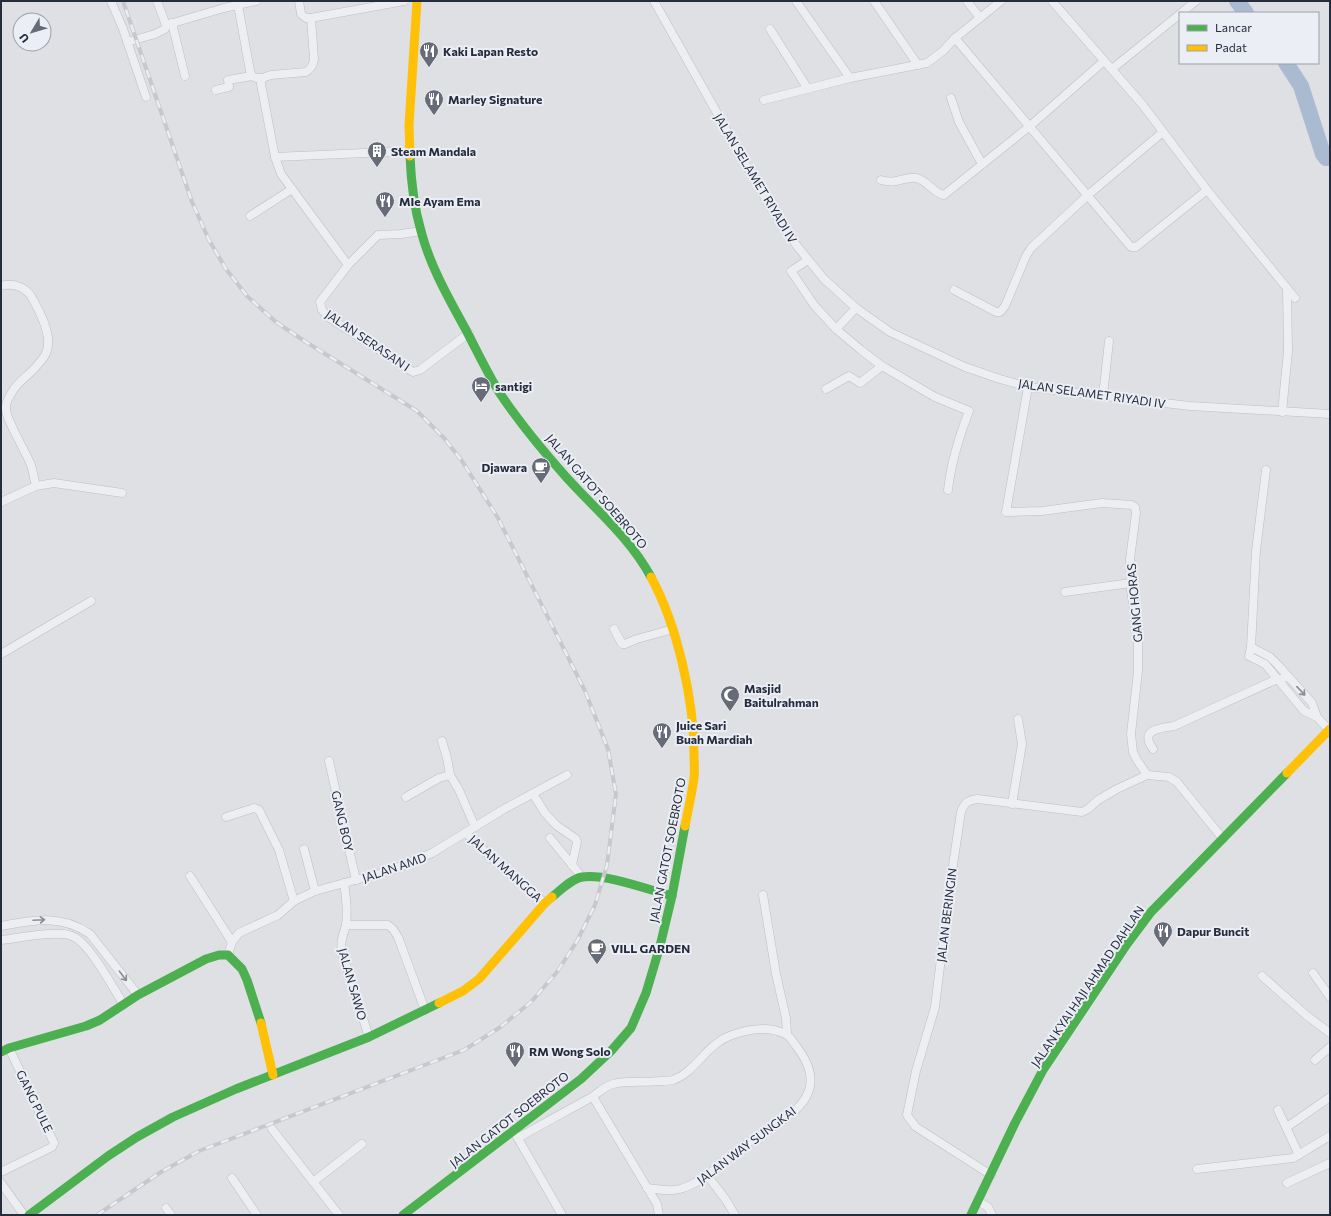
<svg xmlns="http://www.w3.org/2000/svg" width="1331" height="1216" font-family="Commissioner,sans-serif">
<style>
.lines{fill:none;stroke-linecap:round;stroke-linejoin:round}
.river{stroke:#aabbd1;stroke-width:16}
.street-casing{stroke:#bcbec2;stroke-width:9}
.street{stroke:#edeef1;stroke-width:8}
.fast{stroke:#4caf50;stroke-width:9}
.slow{stroke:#ffc107;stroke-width:9}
.rail-casing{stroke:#c6c8cc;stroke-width:4}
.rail{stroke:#ebeef4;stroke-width:2.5;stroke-dasharray:8;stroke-linecap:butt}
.oneway{stroke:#898d97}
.labels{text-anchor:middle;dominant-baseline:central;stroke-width:4;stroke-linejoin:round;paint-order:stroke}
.poi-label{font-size:12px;font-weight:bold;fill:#252c3d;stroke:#ebeef4;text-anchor:start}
.street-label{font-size:12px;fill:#252c3d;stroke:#ebeef4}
</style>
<rect width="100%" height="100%" fill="#dee0e4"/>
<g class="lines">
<g class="river">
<polyline points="1237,1 1246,13"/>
<polyline points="1286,63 1301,86 1323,154 1326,158"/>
</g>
<defs>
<g id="street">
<polyline points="111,1 123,29 146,97"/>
<polyline points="299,1 301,14 306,18 311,18 404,1"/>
<polyline points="654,1 739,152 769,205 797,246 824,279 856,308 890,332 965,367 1000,379 1028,387 1190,406 1330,414"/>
<polyline points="796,1 850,78"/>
<polyline points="874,1 918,65"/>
<polyline points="967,1 980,18"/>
<polyline points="1052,1 1142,104 1207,190 1295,298"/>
<path d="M238,5l12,66 2,5 4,2h6l9,-3 35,-3c5,-4 7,-6 8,-13l-3,-41"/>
<polyline points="1181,13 1196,1"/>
<polyline points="172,23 185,76"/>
<polyline points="166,25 224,8 256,1"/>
<polyline points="770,29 808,89"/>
<polyline points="955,38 1131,247 1136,247 1207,190"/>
<polyline points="127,42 155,34 165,29 166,25 157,1"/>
<polyline points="1112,69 1180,14"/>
<polyline points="262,78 261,84 275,157 281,174 348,265"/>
<polyline points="216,90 229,87 228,80 252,76"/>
<polyline points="951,98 959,122 982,164"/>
<polyline points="764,100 850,78 927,63 943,51 955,38 1001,1"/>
<polyline points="275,157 409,151"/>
<path d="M881,180c16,5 24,-4 35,-2 11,2 17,15 28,17l86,-69 74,-65"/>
<polyline points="250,216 292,189"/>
<polyline points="421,231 401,234 378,235 348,265 320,302 322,310 328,317 413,372 420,370 469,333"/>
<path d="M808,260l-17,11 23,34 22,24 25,21 21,16 53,31 34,14c-10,26 -18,51 -21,79"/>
<path d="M1,286c11,-3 23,0 30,10 8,14 23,41 15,57 -2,6 -9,12 -13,17 -7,7 -16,13 -21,22 -3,5 -7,11 -6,17 0,11 20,43 25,56 2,6 3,14 5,21"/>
<polyline points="954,290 996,312 1000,312 1005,306 1026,256 1031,248 1088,195 1163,132"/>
<polyline points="836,329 856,308"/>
<polyline points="1028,387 1006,512 1042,511 1102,503 1132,505 1135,507 1136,513 1130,559 1131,590 1138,635 1138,671 1131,734 1133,752 1137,760 1147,775"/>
<polyline points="826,389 849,376 860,383 882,366"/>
<polyline points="1103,396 1109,341"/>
<polyline points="1282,412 1288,351 1287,288"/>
<polyline points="1266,470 1256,551 1251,647 1249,656 1265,664 1304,711 1317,717 1329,730"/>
<polyline points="1,502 36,486 54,483 122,493"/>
<polyline points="1065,592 1131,583"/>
<polyline points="614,629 622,644 625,644 637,639 673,629"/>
<polyline points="1251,647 1270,657 1278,665 1312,703 1317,717"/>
<polyline points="1,654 91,601"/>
<polyline points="442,741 447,758 450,775"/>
<path d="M1153,749c-14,-19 6,-21 21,-23l99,-45 15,-4"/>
<polyline points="329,761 356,880"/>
<polyline points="533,794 545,813 556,825 576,839 577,842 572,865"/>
<polyline points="406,797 439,778 450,775 459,790 475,827"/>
<polyline points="1012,804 1022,744 1018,719"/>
<polyline points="226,817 254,808 259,810 279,850 294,901"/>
<polyline points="466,833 500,866 545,903"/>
<polyline points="550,838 582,877"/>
<polyline points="304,849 315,891"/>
<polyline points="190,876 232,942"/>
<path d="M344,883c2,13 4,28 2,42 -3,11 -6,16 -4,28l27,84"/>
<polyline points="763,895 776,974 786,1018 787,1034"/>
<polyline points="346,925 388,925 393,929 398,937 425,1010"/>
<path d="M1,926c32,-6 60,-12 89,8l48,61"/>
<path d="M1,940c17,-2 56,-10 71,-4 17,6 41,52 52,69"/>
<polyline points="228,955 232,942 239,933 278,915 294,901 315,891 392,870 432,853 504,809 567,775"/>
<polyline points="1313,973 1330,997"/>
<polyline points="1262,976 1306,1015 1330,1033"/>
<polyline points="1315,1060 1330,1047"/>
<polyline points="593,1097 657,1204 659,1215"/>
<polyline points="1278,1110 1299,1155"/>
<polyline points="1287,1127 1330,1097"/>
<polyline points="272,1129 339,1215"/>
<polyline points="516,1135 562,1215"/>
<path d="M518,1138c24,-14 49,-27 74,-41 6,-4 13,-11 21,-13 15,-4 32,-1 48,-3 4,0 8,0 12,-1 23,-8 33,-36 59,-45 17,-6 37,-9 53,-1 6,2 8,9 12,13 11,15 19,32 9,50 -9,18 -44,36 -61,48 -21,15 -40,37 -65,44 -10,3 -22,0 -33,-1"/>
<polyline points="1197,1169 1293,1158 1330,1136"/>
<polyline points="1,1172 52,1147 54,1143 9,1048"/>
<polyline points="707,1175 726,1200 735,1215"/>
<path d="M991,1175l-75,-48 -7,-9 -2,-3 9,-44 19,-64 16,-129 10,-66c3,-9 7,-12 17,-13l104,13 6,-3 10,-9 19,-11 30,-14 22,2 8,5 46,57"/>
<polyline points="232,1178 257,1215"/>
<polyline points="313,1182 362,1144"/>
<polyline points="1,1183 24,1215"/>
<polyline points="1287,1183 1330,1163"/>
<polyline points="978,1201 988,1207 992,1215"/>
<polyline points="166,1208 171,1215"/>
</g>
</defs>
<use href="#street" class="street-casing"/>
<use href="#street" class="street"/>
<g class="fast">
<path d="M410,156c1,25 4,51 11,75 9,35 28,68 45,99 11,21 21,42 33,62 20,30 44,59 68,86 29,32 63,60 84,99"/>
<path d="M552,897c9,-7 19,-18 30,-20 23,-4 67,13 90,19"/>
<polyline points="1,1052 9,1048 86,1026 100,1020 138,995 206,959 219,955 228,955 242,969 247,980 261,1023"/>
<polyline points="29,1215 108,1156 137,1137 173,1117 236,1089 369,1037 439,1003"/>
<polyline points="403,1215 581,1079 611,1051 631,1028 646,993 660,946 672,896 685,826"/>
<polyline points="971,1215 1015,1123 1043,1070 1127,944 1151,912 1287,773"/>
</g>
<g class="slow">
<polyline points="410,156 409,125 417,1"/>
<path d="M651,577c26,48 43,122 43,177 0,8 1,16 0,24 -2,16 -6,32 -9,48"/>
<polyline points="1287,773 1330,729"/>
<polyline points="439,1003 463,991 479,979 545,903 552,897"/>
<polyline points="261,1023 273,1075"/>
</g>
<defs>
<polyline id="rail" points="97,1215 161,1172 199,1151 464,1050 499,1028 531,1002 557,972 577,941 595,905 607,865 616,794 608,749 585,691 498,518 462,461 444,438 417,411 306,342 276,322 247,296 226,269 209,240 192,202 123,1"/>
</defs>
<use href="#rail" class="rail-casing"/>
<use href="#rail" class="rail"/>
</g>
<defs><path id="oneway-shaft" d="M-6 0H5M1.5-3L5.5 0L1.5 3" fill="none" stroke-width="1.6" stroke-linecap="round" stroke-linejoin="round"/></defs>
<g class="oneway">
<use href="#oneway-shaft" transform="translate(1301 691) rotate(47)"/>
<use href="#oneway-shaft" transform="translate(39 920) rotate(-3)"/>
<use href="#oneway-shaft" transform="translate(123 976) rotate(53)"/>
</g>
<defs>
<symbol id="restaurant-pin" viewBox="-11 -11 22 30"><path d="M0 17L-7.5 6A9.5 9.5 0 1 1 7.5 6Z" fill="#666b77" stroke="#ebeef4"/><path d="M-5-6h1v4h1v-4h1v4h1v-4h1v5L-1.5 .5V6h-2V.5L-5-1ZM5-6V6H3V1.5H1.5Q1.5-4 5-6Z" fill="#fff"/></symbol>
<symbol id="building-pin" viewBox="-11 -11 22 30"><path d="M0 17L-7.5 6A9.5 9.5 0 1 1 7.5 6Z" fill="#666b77" stroke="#ebeef4"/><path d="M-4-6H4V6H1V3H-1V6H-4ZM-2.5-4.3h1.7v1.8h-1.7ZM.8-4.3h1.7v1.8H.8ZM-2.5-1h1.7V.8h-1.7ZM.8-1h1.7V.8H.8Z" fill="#fff"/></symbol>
<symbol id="hotel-pin" viewBox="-11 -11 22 30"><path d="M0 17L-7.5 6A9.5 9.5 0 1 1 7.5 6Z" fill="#666b77" stroke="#ebeef4"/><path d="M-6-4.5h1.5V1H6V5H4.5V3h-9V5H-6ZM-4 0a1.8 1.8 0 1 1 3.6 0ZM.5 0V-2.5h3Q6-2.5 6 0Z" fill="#fff"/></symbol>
<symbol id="cafe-pin" viewBox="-11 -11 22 30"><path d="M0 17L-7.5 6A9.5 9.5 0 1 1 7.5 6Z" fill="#666b77" stroke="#ebeef4"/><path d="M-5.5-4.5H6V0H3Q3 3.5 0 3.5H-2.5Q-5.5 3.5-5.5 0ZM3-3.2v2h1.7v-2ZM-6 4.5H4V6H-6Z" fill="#fff"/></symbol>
<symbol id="mosque-pin" viewBox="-11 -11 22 30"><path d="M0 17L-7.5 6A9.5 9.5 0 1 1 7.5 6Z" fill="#666b77" stroke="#ebeef4"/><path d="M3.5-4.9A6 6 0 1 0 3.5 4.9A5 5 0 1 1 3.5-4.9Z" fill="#fff"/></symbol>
</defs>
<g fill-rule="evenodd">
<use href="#restaurant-pin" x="418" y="40" width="22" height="30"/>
<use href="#restaurant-pin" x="423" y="88" width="22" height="30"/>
<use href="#building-pin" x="366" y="140" width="22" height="30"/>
<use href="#restaurant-pin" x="374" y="190" width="22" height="30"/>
<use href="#hotel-pin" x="470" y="375" width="22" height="30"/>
<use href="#cafe-pin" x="530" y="456" width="22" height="30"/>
<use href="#mosque-pin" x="719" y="684" width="22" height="30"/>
<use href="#restaurant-pin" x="651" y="721" width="22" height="30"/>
<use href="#restaurant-pin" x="1152" y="920" width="22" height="30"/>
<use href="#cafe-pin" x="586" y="937" width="22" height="30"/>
<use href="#restaurant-pin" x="504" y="1040" width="22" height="30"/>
</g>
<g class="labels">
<g class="poi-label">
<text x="443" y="51">Kaki Lapan Resto</text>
<text x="448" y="99">Marley Signature</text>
<text x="391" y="151">Steam Mandala</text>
<text x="399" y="201">MIe Ayam Ema</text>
<text x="495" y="386">santigi</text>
<text x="527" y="467" text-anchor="end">Djawara</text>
<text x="744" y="688">Masjid<tspan x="744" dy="14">Baitulrahman</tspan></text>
<text x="676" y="725">Juice Sari<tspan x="676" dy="14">Buah Mardiah</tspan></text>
<text x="1177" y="931">Dapur Buncit</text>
<text x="611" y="948">VILL GARDEN</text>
<text x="529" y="1051">RM Wong Solo</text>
</g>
<g class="street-label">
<text transform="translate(756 178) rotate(59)">JALAN SELAMET RIYADI IV</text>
<text transform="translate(368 340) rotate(34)">JALAN SERASAN I</text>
<text transform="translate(1092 393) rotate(8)">JALAN SELAMET RIYADI IV</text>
<text transform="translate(597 491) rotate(49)">JALAN GATOT SOEBROTO</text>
<text transform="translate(1134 603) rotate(-95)">GANG HORAS</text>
<text transform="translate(343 821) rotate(77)">GANG BOY</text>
<text transform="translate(667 850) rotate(-79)">JALAN GATOT SOEBROTO</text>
<text transform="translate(394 867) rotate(-19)">JALAN AMD</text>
<text transform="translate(506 868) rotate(42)">JALAN MANGGA</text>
<text transform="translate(946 915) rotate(-83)">JALAN BERINGIN</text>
<text transform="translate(353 984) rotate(74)">JALAN SAWO</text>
<text transform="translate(1087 986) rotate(-56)">JALAN KYAI HAJI AHMAD DAHLAN</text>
<text transform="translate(35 1101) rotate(64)">GANG PULE</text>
<text transform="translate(509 1119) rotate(-38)">JALAN GATOT SOEBROTO</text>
<text transform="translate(746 1145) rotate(-37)">JALAN WAY SUNGKAI</text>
</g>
</g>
<rect width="1331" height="1216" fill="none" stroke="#252c3d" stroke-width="4"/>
<rect x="1179" y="12" width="140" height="52" fill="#ebeef4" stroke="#9ca0ab"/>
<rect x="1187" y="25" width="20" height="6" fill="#4caf50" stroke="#9ca0ab"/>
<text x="1215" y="32" font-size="12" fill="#252c3d">Lancar</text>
<rect x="1187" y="45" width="20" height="6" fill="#ffc107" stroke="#9ca0ab"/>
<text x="1215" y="52" font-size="12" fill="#252c3d">Padat</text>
<g transform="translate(32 32) rotate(232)"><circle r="19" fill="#ebeef4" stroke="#9ca0ab"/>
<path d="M0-3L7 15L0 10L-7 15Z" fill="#666b77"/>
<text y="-6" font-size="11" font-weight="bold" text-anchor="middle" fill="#252c3d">U</text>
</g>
</svg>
